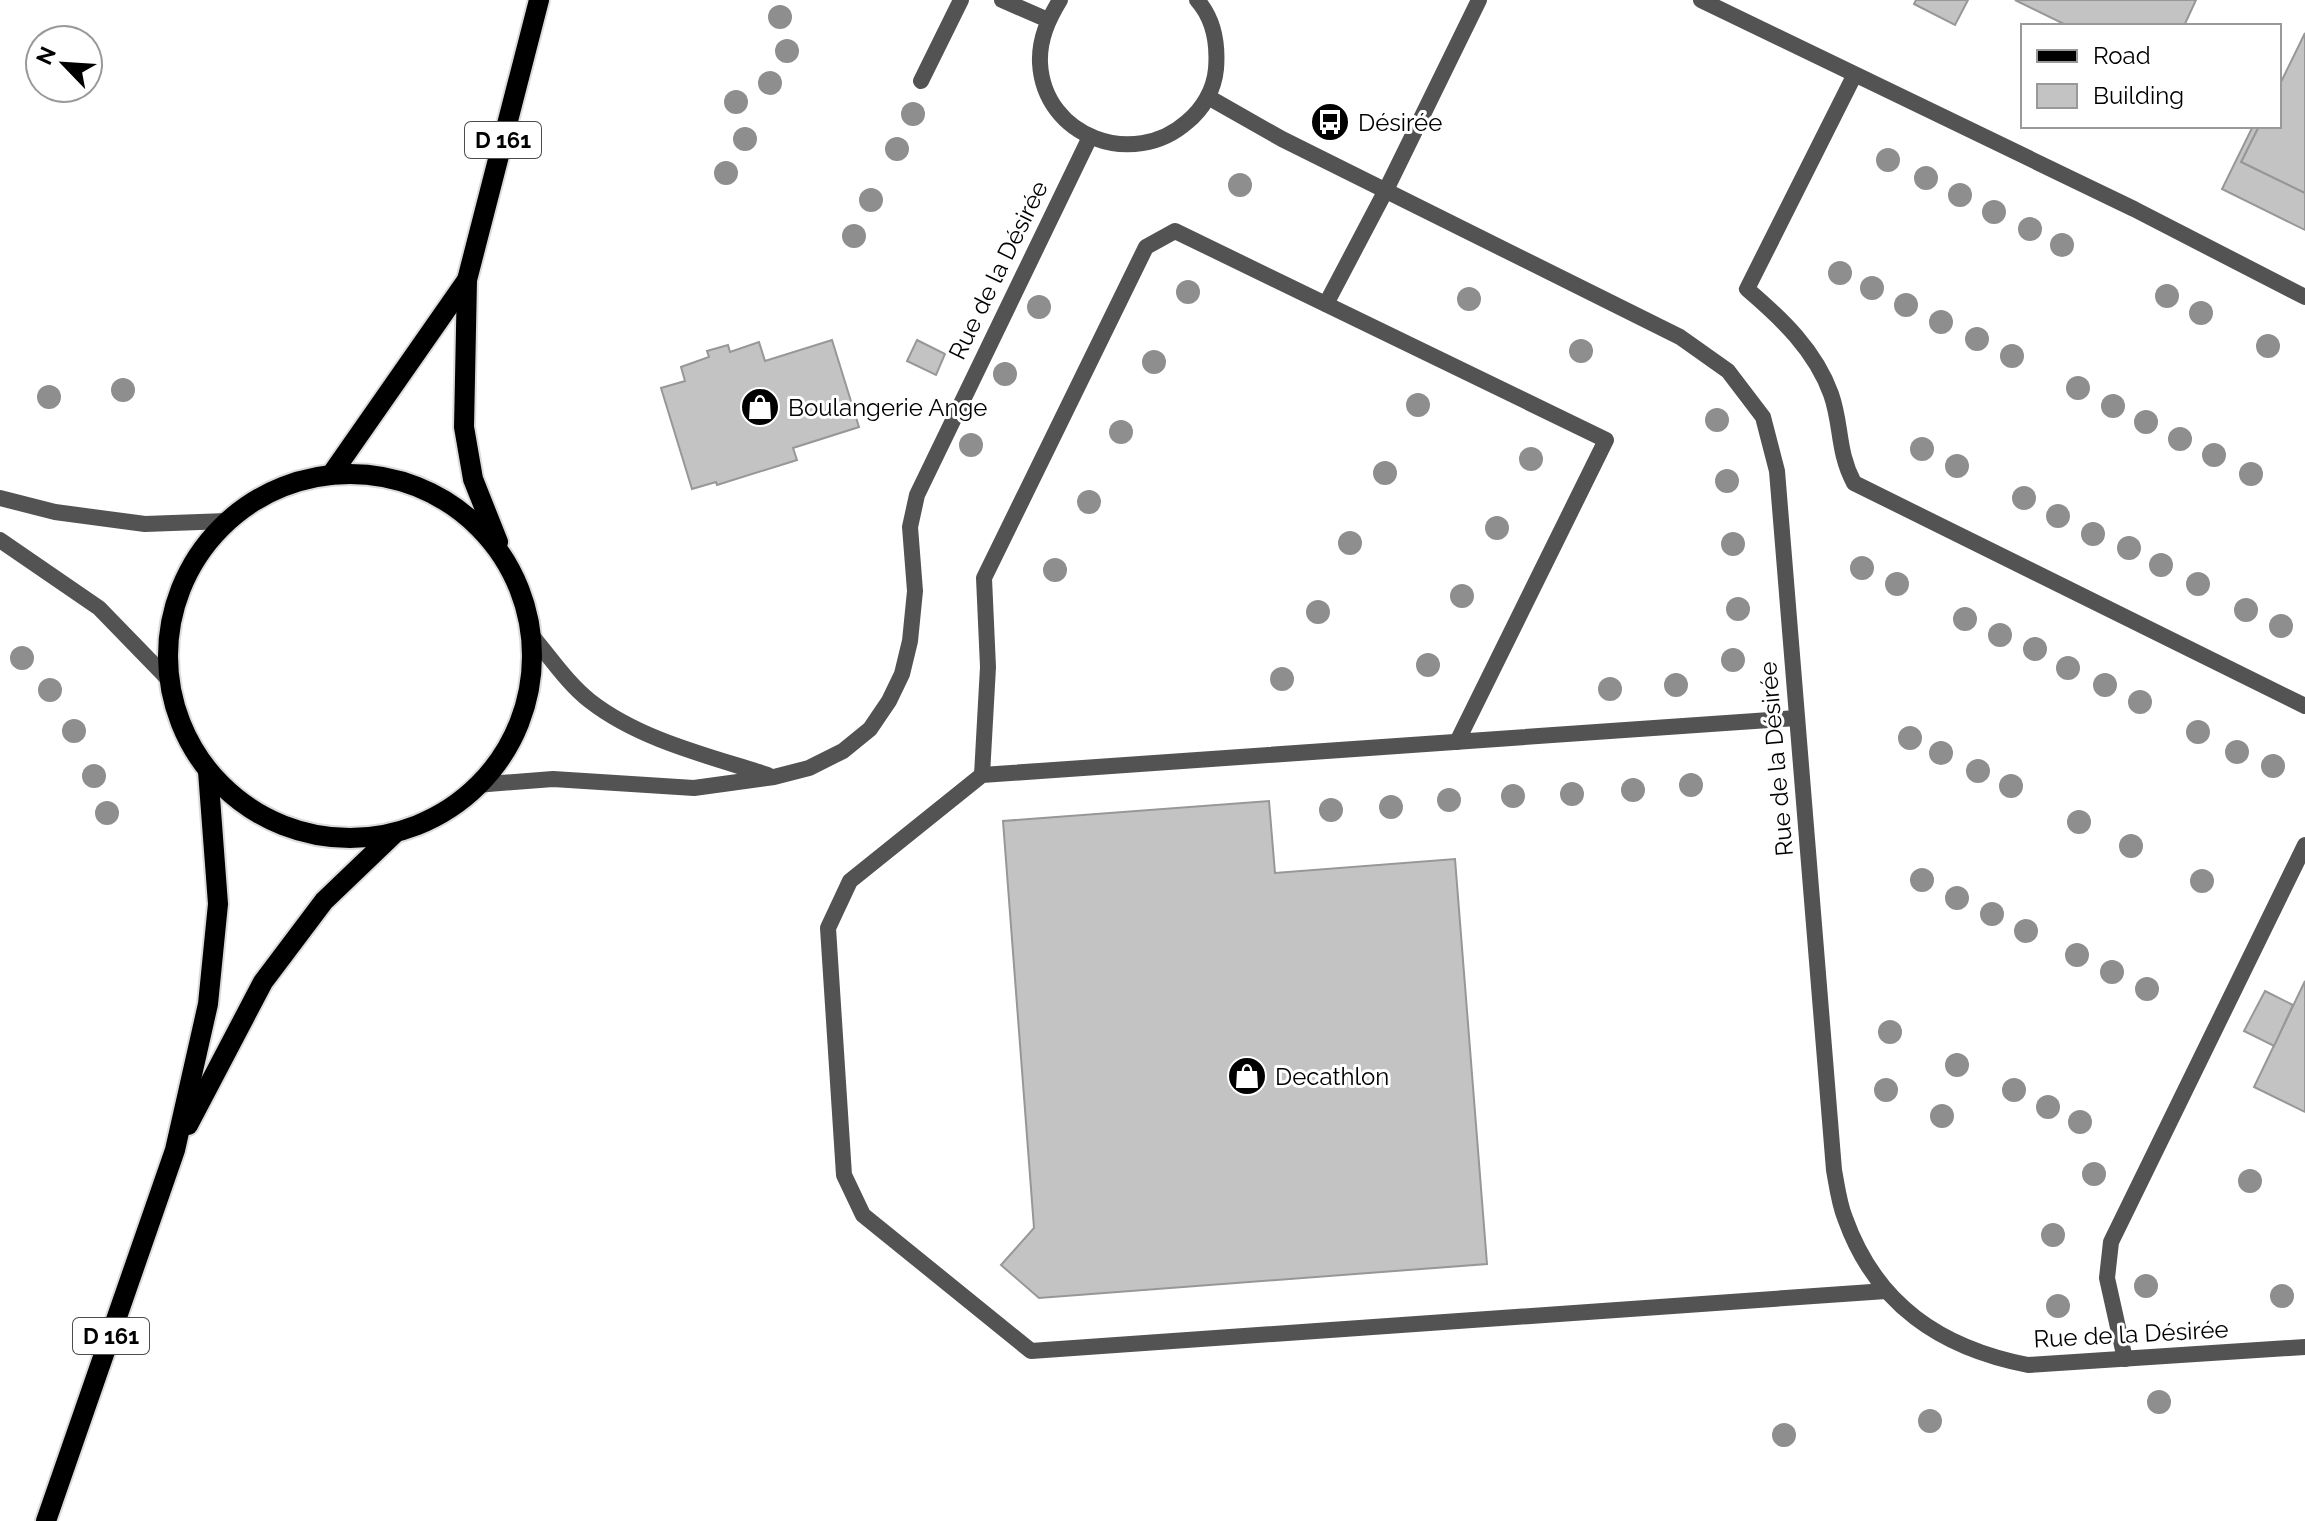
<svg xmlns="http://www.w3.org/2000/svg" width="2305" height="1521" font-family="Raleway,sans-serif">
<style>
.building{fill:#c3c3c3;stroke:#979797;stroke-width:2}
.lines{fill:none;stroke-linecap:round;stroke-linejoin:round}
.primary-casing{stroke:#dbdbdb;stroke-width:24}
.lane{stroke:#535353;stroke-width:16}
.street{stroke:#535353;stroke-width:16}
.primary{stroke:#000;stroke-width:20}
.tree{fill:#8e8e8e}
.labels{text-anchor:middle;dominant-baseline:central;stroke-width:6;stroke-linejoin:round;paint-order:stroke}
.shield{fill:#fff;stroke:#4c4c4c;stroke-width:2}
.shield-label{font-size:22px;font-weight:bold;fill:#000}
.poi-label{font-size:24px;fill:#000;stroke:#fff;text-anchor:start}
.street-label{font-size:24px;fill:#000;stroke:#fff}
</style>
<rect width="100%" height="100%" fill="#fff"/>
<g class="building">
<polygon points="1916,0 1968,0 1955,25 1914,4"/>
<polygon points="2015,0 2196,0 2184,26 2068,26"/>
<polygon points="2305,33 2305,193 2241,162 2259,126 2279,126 2279,86"/>
<polygon points="2253,126 2259,126 2241,162 2305,193 2305,230 2222,189"/>
<polygon points="832,340 859,427 793,448 797,460 717,485 716,482 692,489 661,388 685,381 681,367 709,357 707,351 728,345 730,352 759,342 765,361"/>
<polygon points="917,340 945,354 936,375 907,361"/>
<polygon points="1269,801 1275,873 1455,859 1487,1264 1039,1298 1001,1265 1034,1228 1003,821"/>
<polygon points="2305,981 2305,1112 2254,1087"/>
<polygon points="2265,991 2293,1005 2274,1046 2244,1031"/>
</g>
<g class="lines">
<defs>
<g id="primary">
<circle cx="350" cy="656" r="182"/>
<polyline points="331,475 467,280"/>
<polyline points="498,542 473,479 464,427 467,280 539,0"/>
<polyline points="188,1125 263,982 324,901 395,833"/>
<polyline points="46,1521 175,1150 208,1004 218,904 208,771"/>
</g>
</defs>
<use href="#primary" class="primary-casing"/>
<g class="lane">
<polyline points="1701,0 2134,209 2305,297"/>
<path d="M1854,76l-107,213c35,30 68,61 84,105 11,31 6,57 23,89l451,223"/>
<polyline points="921,81 961,0"/>
<polyline points="1326,304 1386,190 1479,0"/>
<polyline points="1797,718 982,775 850,881 828,928 844,1175 863,1215 1031,1351 1886,1291"/>
<polyline points="982,775 988,667 984,578 1146,247 1175,231 1606,440 1457,742"/>
<polyline points="2125,1359 2107,1278 2111,1242 2305,845"/>
</g>
<g class="street">
<polyline points="1002,0 1048,20"/>
<path d="M1060,0c-12,20 -21,39 -20,63 4,75 94,106 147,59 16,-13 27,-32 29,-53 2,-25 -2,-50 -19,-69"/>
<path d="M1208,97l74,42 398,198 48,34 35,46 14,54 57,699c3,16 5,33 11,48 31,87 96,130 183,147l277,-18"/>
<polyline points="0,498 55,512 145,524 227,521"/>
<polyline points="0,540 99,608 169,680"/>
<path d="M532,636c18,21 36,48 58,65 50,39 119,55 178,74"/>
<polyline points="476,785 553,779 694,788 774,777 809,768 843,751 870,729 889,701 902,674 910,641 915,591 910,527 917,495 1090,137"/>
</g>
<use href="#primary" class="primary"/>
</g>
<g class="tree">
<circle cx="780" cy="17" r="12"/>
<circle cx="787" cy="51" r="12"/>
<circle cx="770" cy="83" r="12"/>
<circle cx="736" cy="102" r="12"/>
<circle cx="913" cy="114" r="12"/>
<circle cx="745" cy="139" r="12"/>
<circle cx="897" cy="149" r="12"/>
<circle cx="1888" cy="160" r="12"/>
<circle cx="726" cy="173" r="12"/>
<circle cx="1926" cy="178" r="12"/>
<circle cx="1240" cy="185" r="12"/>
<circle cx="1960" cy="195" r="12"/>
<circle cx="871" cy="200" r="12"/>
<circle cx="1994" cy="212" r="12"/>
<circle cx="2030" cy="229" r="12"/>
<circle cx="854" cy="236" r="12"/>
<circle cx="2062" cy="245" r="12"/>
<circle cx="1840" cy="273" r="12"/>
<circle cx="1872" cy="288" r="12"/>
<circle cx="1188" cy="292" r="12"/>
<circle cx="2167" cy="296" r="12"/>
<circle cx="1469" cy="299" r="12"/>
<circle cx="1906" cy="305" r="12"/>
<circle cx="1039" cy="307" r="12"/>
<circle cx="2201" cy="313" r="12"/>
<circle cx="1941" cy="322" r="12"/>
<circle cx="1977" cy="339" r="12"/>
<circle cx="2268" cy="346" r="12"/>
<circle cx="1581" cy="351" r="12"/>
<circle cx="2012" cy="356" r="12"/>
<circle cx="1154" cy="362" r="12"/>
<circle cx="1005" cy="374" r="12"/>
<circle cx="2078" cy="388" r="12"/>
<circle cx="123" cy="390" r="12"/>
<circle cx="49" cy="397" r="12"/>
<circle cx="1418" cy="405" r="12"/>
<circle cx="2113" cy="406" r="12"/>
<circle cx="1717" cy="420" r="12"/>
<circle cx="2146" cy="422" r="12"/>
<circle cx="1121" cy="432" r="12"/>
<circle cx="2180" cy="439" r="12"/>
<circle cx="971" cy="445" r="12"/>
<circle cx="1922" cy="449" r="12"/>
<circle cx="2214" cy="455" r="12"/>
<circle cx="1531" cy="459" r="12"/>
<circle cx="1957" cy="466" r="12"/>
<circle cx="1385" cy="473" r="12"/>
<circle cx="2251" cy="474" r="12"/>
<circle cx="1727" cy="481" r="12"/>
<circle cx="2024" cy="498" r="12"/>
<circle cx="1089" cy="502" r="12"/>
<circle cx="2058" cy="516" r="12"/>
<circle cx="1497" cy="528" r="12"/>
<circle cx="2093" cy="534" r="12"/>
<circle cx="1350" cy="543" r="12"/>
<circle cx="1733" cy="544" r="12"/>
<circle cx="2129" cy="548" r="12"/>
<circle cx="2161" cy="565" r="12"/>
<circle cx="1862" cy="568" r="12"/>
<circle cx="1055" cy="570" r="12"/>
<circle cx="1897" cy="584" r="12"/>
<circle cx="2198" cy="584" r="12"/>
<circle cx="1462" cy="596" r="12"/>
<circle cx="1738" cy="609" r="12"/>
<circle cx="2246" cy="610" r="12"/>
<circle cx="1318" cy="612" r="12"/>
<circle cx="1965" cy="619" r="12"/>
<circle cx="2281" cy="626" r="12"/>
<circle cx="2000" cy="635" r="12"/>
<circle cx="2035" cy="649" r="12"/>
<circle cx="22" cy="658" r="12"/>
<circle cx="1733" cy="660" r="12"/>
<circle cx="1428" cy="665" r="12"/>
<circle cx="2068" cy="668" r="12"/>
<circle cx="1282" cy="679" r="12"/>
<circle cx="1676" cy="685" r="12"/>
<circle cx="2105" cy="685" r="12"/>
<circle cx="1610" cy="689" r="12"/>
<circle cx="50" cy="690" r="12"/>
<circle cx="2140" cy="702" r="12"/>
<circle cx="74" cy="731" r="12"/>
<circle cx="2198" cy="732" r="12"/>
<circle cx="1910" cy="738" r="12"/>
<circle cx="2237" cy="752" r="12"/>
<circle cx="1941" cy="753" r="12"/>
<circle cx="2273" cy="766" r="12"/>
<circle cx="1978" cy="771" r="12"/>
<circle cx="94" cy="776" r="12"/>
<circle cx="1691" cy="785" r="12"/>
<circle cx="2011" cy="786" r="12"/>
<circle cx="1633" cy="790" r="12"/>
<circle cx="1572" cy="794" r="12"/>
<circle cx="1513" cy="796" r="12"/>
<circle cx="1449" cy="800" r="12"/>
<circle cx="1391" cy="807" r="12"/>
<circle cx="1331" cy="810" r="12"/>
<circle cx="107" cy="813" r="12"/>
<circle cx="2079" cy="822" r="12"/>
<circle cx="2131" cy="846" r="12"/>
<circle cx="1922" cy="880" r="12"/>
<circle cx="2202" cy="881" r="12"/>
<circle cx="1957" cy="898" r="12"/>
<circle cx="1992" cy="914" r="12"/>
<circle cx="2026" cy="931" r="12"/>
<circle cx="2077" cy="955" r="12"/>
<circle cx="2112" cy="972" r="12"/>
<circle cx="2147" cy="989" r="12"/>
<circle cx="1890" cy="1032" r="12"/>
<circle cx="1957" cy="1065" r="12"/>
<circle cx="1886" cy="1090" r="12"/>
<circle cx="2014" cy="1090" r="12"/>
<circle cx="2048" cy="1107" r="12"/>
<circle cx="1942" cy="1116" r="12"/>
<circle cx="2080" cy="1122" r="12"/>
<circle cx="2094" cy="1174" r="12"/>
<circle cx="2250" cy="1181" r="12"/>
<circle cx="2053" cy="1235" r="12"/>
<circle cx="2146" cy="1286" r="12"/>
<circle cx="2282" cy="1296" r="12"/>
<circle cx="2058" cy="1306" r="12"/>
<circle cx="2159" cy="1402" r="12"/>
<circle cx="1930" cy="1421" r="12"/>
<circle cx="1784" cy="1435" r="12"/>
</g>
<defs>
<symbol id="bus-disc" viewBox="-11 -11 22 22"><circle r="9.5" fill="#000" stroke="#fff"/><path d="M-5-6H5V4H4V6H2V4H-2V6H-4V4H-5ZM-3.5-4V0h7V-4ZM-3.5 1.2v1.5H-2V1.2ZM2 1.2v1.5H3.5V1.2Z" fill="#fff"/></symbol>
<symbol id="shop-disc" viewBox="-11 -11 22 22"><circle r="9.5" fill="#000" stroke="#fff"/><path d="M-5-2.5h2.3a2.7 3.5 0 0 1 5.4 0H5L5.5 6h-11ZM-1.5-2.5h3a1.5 2.3 0 0 0-3 0Z" fill="#fff"/></symbol>
</defs>
<g fill-rule="evenodd">
<use href="#bus-disc" x="1308" y="100" width="44" height="44"/>
<use href="#shop-disc" x="738" y="385" width="44" height="44"/>
<use href="#shop-disc" x="1225" y="1054" width="44" height="44"/>
</g>
<g class="labels">
<g class="shield">
<rect x="465" y="122" width="76" height="36" rx="6"/>
<rect x="73" y="1318" width="76" height="36" rx="6"/>
</g>
<g class="shield-label">
<text x="503" y="140">D 161</text>
<text x="111" y="1336">D 161</text>
</g>
<g class="poi-label">
<text x="1358" y="122">Désirée</text>
<text x="788" y="407">Boulangerie Ange</text>
<text x="1275" y="1076">Decathlon</text>
</g>
<g class="street-label">
<text transform="translate(998 270) rotate(-64)">Rue de la Désirée</text>
<text transform="translate(1776 759) rotate(-95)">Rue de la Désirée</text>
<text transform="translate(2131 1334) rotate(-3)">Rue de la Désirée</text>
</g>
</g>
<rect x="2021" y="24" width="260" height="104" fill="#ffffff" stroke="#999999" stroke-width="2"/>
<rect x="2037" y="50" width="40" height="12" fill="#000000" stroke="#999999" stroke-width="2"/>
<text x="2093" y="64" font-size="24" fill="#000000">Road</text>
<rect x="2037" y="84" width="40" height="24" fill="#c3c3c3" stroke="#999999" stroke-width="2"/>
<text x="2093" y="104" font-size="24" fill="#000000">Building</text>
<g transform="translate(64 64) rotate(295)"><circle r="38" fill="#ffffff" stroke="#999999" stroke-width="2"/>
<path d="M0-6L14 30L0 20L-14 30Z" fill="#000000"/>
<text y="-12" font-size="22" font-weight="bold" text-anchor="middle" fill="#000000">N</text>
</g>
</svg>
